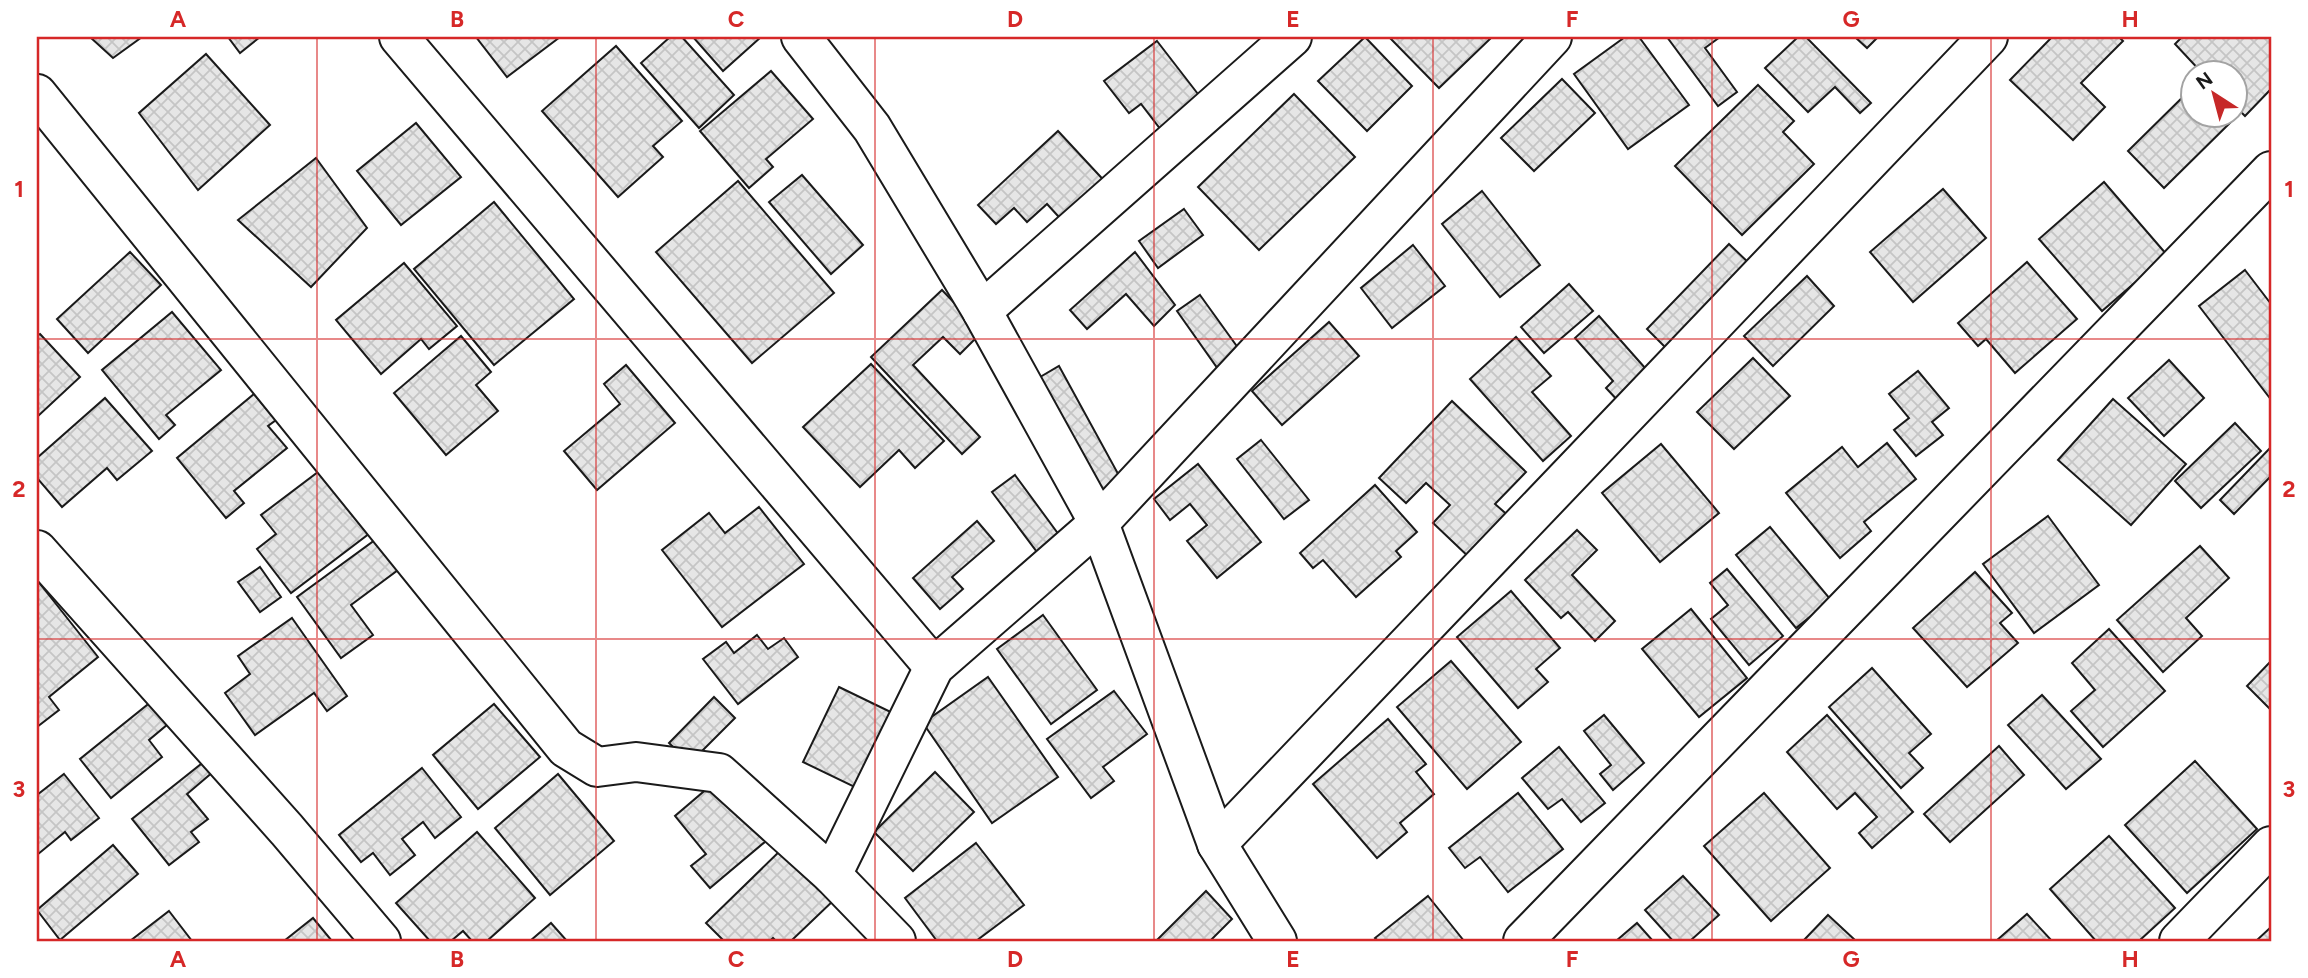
<svg xmlns="http://www.w3.org/2000/svg" width="2308" height="978" font-family="Figtree,sans-serif">
<style>
.building{fill:url(#building-cross-hatch);stroke:#1a1a1a;stroke-width:2}
.lines{fill:none;stroke-linecap:round;stroke-linejoin:round}
.minor-casing{stroke:#1a1a1a;stroke-width:42}
.minor{stroke:#fff;stroke-width:38}
.grid{fill:none;stroke:#d62828;stroke-width:2;stroke-opacity:0.55}
.neatline{fill:none;stroke:#d62828;stroke-width:2.5}
.grid-label{font-size:23px;text-anchor:middle;font-weight:bold;fill:#d62828}
</style>
<defs>
<pattern id="building-cross-hatch" width="8" height="8" patternUnits="userSpaceOnUse" patternTransform="scale(1.75)"><rect width="8" height="8" fill="#e6e6e6"/><path d="M0 0l8 8M0 8l8-8" fill="none" stroke="#c5c5c5"/></pattern>
</defs>
<rect width="100%" height="100%" fill="#fff"/>
<g class="building">
<polygon points="90,37 142,37 113,58"/>
<polygon points="228,37 260,37 240,53"/>
<polygon points="476,37 560,37 507,77"/>
<polygon points="670,37 682,37 734,95 699,128 641,63"/>
<polygon points="693,37 761,37 723,71"/>
<polygon points="1365,37 1412,86 1367,131 1318,81"/>
<polygon points="1389,37 1492,37 1439,88"/>
<polygon points="1625,37 1639,37 1689,105 1628,149 1574,74"/>
<polygon points="1667,37 1720,37 1705,48 1737,92 1718,106"/>
<polygon points="1798,37 1806,37 1871,103 1860,113 1835,87 1808,112 1765,68"/>
<polygon points="1855,37 1878,37 1867,48"/>
<polygon points="2052,37 2119,37 2123,41 2081,83 2105,107 2073,140 2010,80"/>
<polygon points="2182,37 2271,37 2271,89 2245,116 2234,105 2234,74 2203,74 2175,44"/>
<polygon points="1157,41 1208,107 1168,139 1141,104 1129,113 1104,81"/>
<polygon points="616,46 682,121 653,146 663,157 618,197 542,111"/>
<polygon points="206,54 270,125 198,190 139,113"/>
<polygon points="771,71 813,119 766,159 773,167 749,188 700,131"/>
<polygon points="1562,79 1595,113 1534,171 1501,138"/>
<polygon points="1758,85 1794,121 1783,132 1814,164 1742,235 1675,166"/>
<polygon points="2192,88 2192,116 2234,115 2236,117 2164,188 2128,151"/>
<polygon points="1294,94 1355,157 1259,250 1198,187"/>
<polygon points="416,123 461,177 401,225 357,171"/>
<polygon points="1058,131 1111,188 1069,228 1047,204 1027,222 1014,208 996,224 978,205"/>
<polygon points="316,158 367,228 311,287 238,220"/>
<polygon points="802,175 863,245 831,274 769,202"/>
<polygon points="738,181 834,293 752,363 656,252"/>
<polygon points="2104,182 2167,255 2102,311 2039,239"/>
<polygon points="1943,189 1986,238 1913,302 1870,252"/>
<polygon points="1482,191 1540,265 1500,297 1442,224"/>
<polygon points="494,202 574,299 494,365 414,269"/>
<polygon points="1184,209 1203,235 1158,268 1139,241"/>
<polygon points="1729,244 1752,266 1669,351 1647,329"/>
<polygon points="1413,245 1445,286 1392,328 1361,288"/>
<polygon points="130,252 161,285 88,353 57,319"/>
<polygon points="1135,252 1175,305 1154,326 1126,294 1087,329 1070,310"/>
<polygon points="2027,262 2077,319 2015,373 1986,339 1978,346 1958,323"/>
<polygon points="404,263 457,326 429,349 421,339 381,374 336,320"/>
<polygon points="2245,270 2271,304 2271,395 2269,397 2199,306"/>
<polygon points="1807,276 1834,306 1773,366 1744,336"/>
<polygon points="1569,284 1593,311 1544,353 1521,327"/>
<polygon points="942,290 982,332 960,354 943,337 913,365 980,437 962,454 871,357"/>
<polygon points="1200,295 1241,352 1218,369 1177,311"/>
<polygon points="172,312 221,370 166,415 175,425 159,439 102,370"/>
<polygon points="1599,316 1653,377 1621,404 1606,388 1613,381 1575,338"/>
<polygon points="1329,322 1359,356 1282,425 1252,391"/>
<polygon points="40,334 80,377 37,417 37,336"/>
<polygon points="461,336 491,372 476,385 498,411 446,455 394,393"/>
<polygon points="1516,337 1551,376 1532,392 1571,436 1543,461 1470,379"/>
<polygon points="1753,358 1790,396 1734,449 1697,412"/>
<polygon points="2169,360 2204,398 2164,436 2128,398"/>
<polygon points="871,364 944,441 915,468 899,450 860,487 803,427"/>
<polygon points="626,365 675,423 597,490 564,451 620,404 604,384"/>
<polygon points="1059,366 1122,481 1097,494 1035,380"/>
<polygon points="1918,371 1949,408 1932,422 1943,435 1916,456 1894,430 1909,418 1889,394"/>
<polygon points="254,394 276,420 268,426 287,448 234,491 244,503 226,518 177,458"/>
<polygon points="105,398 152,451 117,480 107,468 62,507 37,478 37,458"/>
<polygon points="2113,399 2186,464 2131,525 2058,460"/>
<polygon points="1452,401 1526,472 1495,504 1511,518 1472,560 1433,523 1450,505 1426,483 1406,503 1379,478"/>
<polygon points="2235,423 2261,451 2201,508 2175,481"/>
<polygon points="1261,440 1309,500 1284,519 1237,459"/>
<polygon points="1887,443 1916,479 1864,522 1871,531 1840,558 1786,493 1842,447 1858,467"/>
<polygon points="1661,444 1719,513 1660,562 1602,493"/>
<polygon points="2271,447 2271,476 2234,514 2220,500"/>
<polygon points="1198,464 1261,542 1217,578 1187,541 1207,525 1190,504 1170,520 1154,499"/>
<polygon points="322,469 370,533 291,593 257,549 276,534 261,515"/>
<polygon points="1015,475 1062,539 1040,556 992,492"/>
<polygon points="1375,485 1417,532 1396,551 1401,557 1356,597 1323,560 1313,568 1300,553"/>
<polygon points="759,507 804,564 722,627 662,550 709,513 725,533"/>
<polygon points="2048,516 2099,585 2034,633 1983,564"/>
<polygon points="977,521 994,541 952,577 963,589 940,609 913,578"/>
<polygon points="1770,527 1831,600 1796,628 1736,555"/>
<polygon points="1577,530 1597,550 1572,575 1615,621 1595,641 1568,612 1561,618 1525,580"/>
<polygon points="375,540 398,570 351,605 373,635 341,658 297,597"/>
<polygon points="2200,546 2229,578 2186,618 2202,636 2163,672 2117,620"/>
<polygon points="260,567 281,597 260,612 238,582"/>
<polygon points="1727,569 1783,636 1749,665 1711,619 1728,605 1710,583"/>
<polygon points="1975,572 2012,613 2000,623 2018,643 1967,687 1913,628"/>
<polygon points="37,580 98,657 49,697 59,710 37,727"/>
<polygon points="1511,591 1560,648 1536,669 1548,682 1518,708 1457,637"/>
<polygon points="1691,609 1747,678 1699,717 1642,649"/>
<polygon points="1043,615 1097,690 1051,724 997,649"/>
<polygon points="292,618 347,696 327,711 314,693 255,735 225,693 250,674 238,656"/>
<polygon points="2109,629 2165,691 2103,747 2071,711 2095,690 2072,663"/>
<polygon points="757,635 768,649 784,638 798,657 738,704 703,659 726,642 734,653"/>
<polygon points="1451,661 1521,742 1467,789 1397,707"/>
<polygon points="2271,661 2271,710 2247,686"/>
<polygon points="1872,668 1931,734 1909,753 1923,768 1901,788 1829,707"/>
<polygon points="988,677 1058,777 992,823 923,723"/>
<polygon points="839,687 901,717 865,792 803,762"/>
<polygon points="1114,691 1147,734 1103,767 1114,781 1091,798 1047,739"/>
<polygon points="2042,695 2101,759 2066,789 2008,725"/>
<polygon points="157,697 174,719 149,740 162,757 111,798 80,759"/>
<polygon points="714,697 735,718 690,763 669,743"/>
<polygon points="494,704 540,757 478,809 433,755"/>
<polygon points="1604,715 1644,763 1613,790 1600,774 1611,765 1584,731"/>
<polygon points="1827,715 1913,812 1872,848 1859,833 1877,817 1855,793 1837,809 1787,752"/>
<polygon points="1388,719 1426,764 1416,772 1434,794 1400,823 1407,832 1377,858 1313,784"/>
<polygon points="1999,746 2024,775 1950,842 1924,814"/>
<polygon points="1559,747 1605,803 1581,822 1562,799 1548,809 1522,778"/>
<polygon points="206,760 214,771 187,794 208,819 191,832 199,842 169,865 132,819"/>
<polygon points="2195,761 2257,829 2187,893 2125,825"/>
<polygon points="422,768 461,817 435,838 423,822 402,839 415,855 390,875 373,853 361,862 339,835"/>
<polygon points="935,772 974,812 913,871 874,832"/>
<polygon points="64,774 99,818 71,840 65,832 37,855 37,795"/>
<polygon points="558,774 614,841 550,895 495,828"/>
<polygon points="716,781 766,841 710,888 691,866 706,854 675,816"/>
<polygon points="1518,793 1563,849 1508,892 1480,857 1465,868 1449,848"/>
<polygon points="1764,793 1830,868 1771,921 1704,846"/>
<polygon points="477,832 535,898 487,941 472,941 463,931 451,941 430,941 396,903"/>
<polygon points="2109,836 2175,908 2139,941 2096,941 2050,889"/>
<polygon points="976,843 1024,905 976,941 937,941 905,898"/>
<polygon points="113,845 138,874 60,940 37,910"/>
<polygon points="784,847 835,899 791,941 776,941 773,938 770,941 724,941 706,923"/>
<polygon points="1683,876 1719,915 1690,941 1673,941 1645,910"/>
<polygon points="1206,891 1232,919 1210,941 1156,941"/>
<polygon points="1428,896 1464,941 1378,941 1375,938"/>
<polygon points="169,911 192,941 130,941"/>
<polygon points="2027,914 2052,941 1996,941"/>
<polygon points="1828,915 1856,941 1803,941"/>
<polygon points="313,918 332,941 284,941"/>
<polygon points="551,923 567,941 530,941"/>
<polygon points="1637,923 1653,941 1616,941"/>
<polygon points="2271,927 2271,941 2256,941"/>
</g>
<g class="lines">
<defs>
<g id="minor">
<polyline points="399,37 934,667"/>
<polyline points="801,37 872,128 982,311 1099,523 1217,844 1277,941"/>
<polyline points="37,94 566,748 597,767 636,762 719,773 832,875 896,941"/>
<polyline points="982,311 1292,37"/>
<polyline points="37,550 287,830 381,941"/>
<polyline points="1217,844 1988,37"/>
<polyline points="832,875 934,667 1099,523 1552,37"/>
<polyline points="1523,941 2271,171"/>
<polyline points="2179,941 2271,846"/>
</g>
</defs>
<use href="#minor" class="minor-casing"/>
<use href="#minor" class="minor"/>
</g>
<path class="grid" d="M317,37v904M596,37v904M875,37v904M1154,37v904M1433,37v904M1712,37v904M1991,37v904M37,339h2234M37,639h2234"/>
<rect width="2308" height="978" fill="none" stroke="#ffffff" stroke-width="77"/>
<g transform="translate(2214 94) rotate(324)"><circle r="33" fill="#ffffff" stroke="#a3a3a3" stroke-width="2"/>
<path d="M0-5L12 26L0 18L-12 26Z" fill="#c62828"/>
<text y="-10" font-size="19" font-weight="bold" text-anchor="middle" fill="#1a1a1a">N</text>
</g>
<rect x="38" y="38" width="2232" height="902" class="neatline"/>
<g class="grid-label">
<text x="178" y="27">A</text>
<text x="457" y="27">B</text>
<text x="736" y="27">C</text>
<text x="1015" y="27">D</text>
<text x="1293" y="27">E</text>
<text x="1572" y="27">F</text>
<text x="1851" y="27">G</text>
<text x="2130" y="27">H</text>
<text x="19" y="197">1</text>
<text x="2289" y="197">1</text>
<text x="19" y="497">2</text>
<text x="2289" y="497">2</text>
<text x="19" y="797">3</text>
<text x="2289" y="797">3</text>
<text x="178" y="967">A</text>
<text x="457" y="967">B</text>
<text x="736" y="967">C</text>
<text x="1015" y="967">D</text>
<text x="1293" y="967">E</text>
<text x="1572" y="967">F</text>
<text x="1851" y="967">G</text>
<text x="2130" y="967">H</text>
</g>
</svg>
